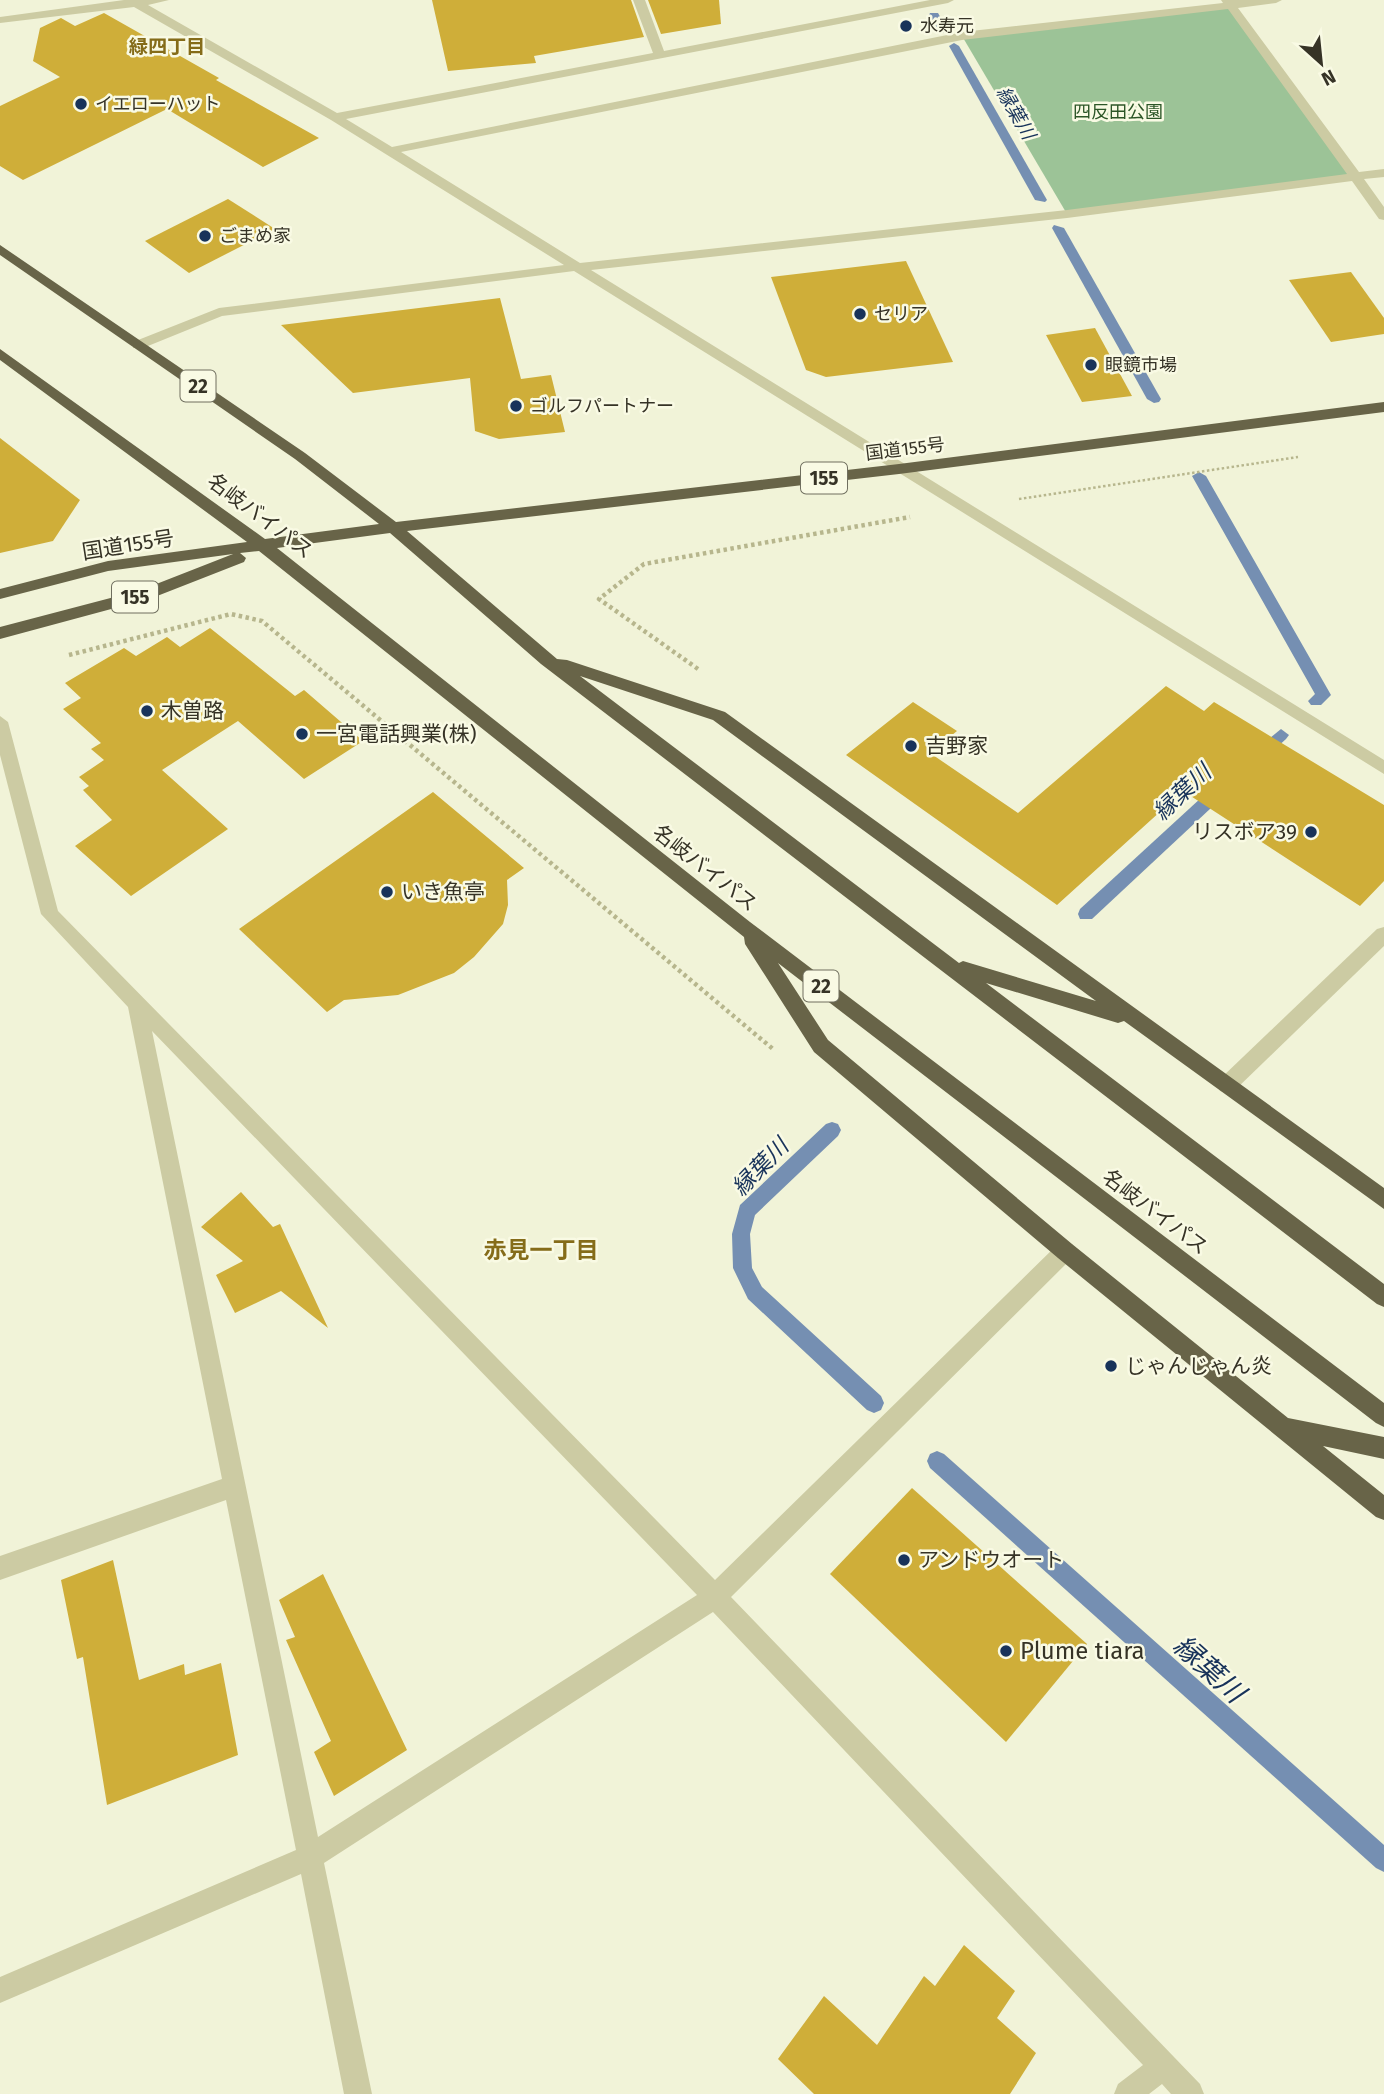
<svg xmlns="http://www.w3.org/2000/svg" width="1384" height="2094" font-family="'Fira Sans','Noto Sans JP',sans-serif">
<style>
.green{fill:#9cc397}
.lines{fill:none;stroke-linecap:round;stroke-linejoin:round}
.stream{fill:#758fb2;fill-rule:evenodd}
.building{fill:#cfae39}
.path-far1{stroke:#b7b68d;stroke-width:2.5;stroke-dasharray:2.5 2.5;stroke-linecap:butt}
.path{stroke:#b7b68d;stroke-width:4.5;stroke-dasharray:3.5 3.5;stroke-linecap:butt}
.minor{fill:#cccba3;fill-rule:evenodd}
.trunk{fill:#686448;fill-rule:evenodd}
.poi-dot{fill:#18335a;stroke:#f9fae4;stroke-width:2.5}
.labels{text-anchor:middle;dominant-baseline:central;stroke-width:5;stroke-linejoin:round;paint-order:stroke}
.far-poi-label{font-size:18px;fill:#363326;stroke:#f9fae4;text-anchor:start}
.far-park-label{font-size:18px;fill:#2c5627;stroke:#f9fae4}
.far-street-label{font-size:18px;fill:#363326;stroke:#f9fae4}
.far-neighbourhood-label{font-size:19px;font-weight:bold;fill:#856c19;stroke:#f9fae4}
.far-water-label{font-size:19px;font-style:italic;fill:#18335a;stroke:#f9fae4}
.shield{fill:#f9fae4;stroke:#706f5f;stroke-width:2}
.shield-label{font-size:19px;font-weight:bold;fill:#363326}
.street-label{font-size:21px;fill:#363326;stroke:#f9fae4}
.poi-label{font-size:21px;fill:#363326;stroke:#f9fae4;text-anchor:start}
.water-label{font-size:23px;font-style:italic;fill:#18335a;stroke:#f9fae4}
.neighbourhood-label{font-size:23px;font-weight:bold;fill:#856c19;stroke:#f9fae4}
.near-poi-label{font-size:24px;fill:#363326;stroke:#f9fae4;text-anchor:start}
.near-water-label{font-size:28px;font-style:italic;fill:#18335a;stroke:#f9fae4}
</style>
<rect width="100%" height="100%" fill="#f1f3d8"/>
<polygon class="green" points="1230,4 1354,177 1067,214 962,36"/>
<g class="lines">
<g class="stream">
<polygon points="930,13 938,13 948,31 947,33 939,33 929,15"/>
<polygon points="954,43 959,46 1047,200 1045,202 1035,200 949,46"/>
<polygon points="1054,225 1064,228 1161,399 1159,402 1154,403 1147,399 1052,228"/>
<polygon points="1199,472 1206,476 1331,695 1321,705 1311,705 1308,701 1315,694 1192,476"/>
<polygon points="1281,729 1289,735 1286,739 1264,759 1254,759 1251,755 1254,751"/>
<polygon points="1220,784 1228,790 1226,794 1092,919 1080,919 1078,914 1080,909 1214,786"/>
<polygon points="832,1122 838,1124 841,1130 838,1136 755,1215 750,1234 752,1268 762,1287 881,1396 884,1403 881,1410 874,1413 867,1410 748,1299 733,1268 732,1234 740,1205 826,1124"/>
<polygon points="937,1451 944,1454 1384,1845 1384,1872 1376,1868 930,1468 927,1461 930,1454"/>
</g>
</g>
<g class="building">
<polygon points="432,0 631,0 644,37 534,56 536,63 448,71"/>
<polygon points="648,0 719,0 721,24 661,34"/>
<polygon points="104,13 219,78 216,80 319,138 263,167 167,109 23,180 0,166 0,106 60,77 33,61 40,28 61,18 75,26"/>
<polygon points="228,199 275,229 189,273 145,241"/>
<polygon points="906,261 953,362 826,377 806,370 771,277"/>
<polygon points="1351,272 1384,318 1384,334 1331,342 1289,280"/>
<polygon points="500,298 521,379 551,375 565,432 499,439 475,431 470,378 353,393 281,325"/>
<polygon points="1095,328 1132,396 1082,402 1046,335"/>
<polygon points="0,438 80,500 53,541 0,553"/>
<polygon points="210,628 295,696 304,690 363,741 304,779 238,721 162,770 228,829 131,896 75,846 112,820 83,790 89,786 79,777 104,760 91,749 101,743 63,709 81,698 65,683 124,648 136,656 167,637 180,647"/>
<polygon points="1166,686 1204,711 1214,702 1384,805 1384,881 1360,906 1183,791 1057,905 846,755 913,702 957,731 930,753 1018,813"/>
<polygon points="433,792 524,868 507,880 508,905 503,924 474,957 454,973 398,995 344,1000 327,1012 239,929"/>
<polygon points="241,1192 273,1227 280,1224 328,1328 281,1291 235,1313 216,1275 243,1261 201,1227"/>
<polygon points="912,1488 1087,1644 1006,1742 830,1574"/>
<polygon points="113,1560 139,1680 184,1664 185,1675 221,1663 238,1755 107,1805 83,1657 77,1659 61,1580"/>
<polygon points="323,1574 407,1750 334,1796 314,1752 331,1741 286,1640 295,1637 279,1600"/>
<polygon points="964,1945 1015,1991 997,2018 1036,2053 1010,2094 814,2094 778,2059 824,1996 877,2045 924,1976 935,1986"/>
</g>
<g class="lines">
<polyline class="path-far1" points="1019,499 1298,457"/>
<g class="path">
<polyline points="69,655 231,614 262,621 773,1049"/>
<polyline points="698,669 599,599 644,564 910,517"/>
</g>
<g class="minor">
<path d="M124,0h45l-21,5 189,108 316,-60 -20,-53h12l19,51 266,-51h24l-6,3 -602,116 46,28 570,-115 261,-29 -2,-3h61l-6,3 -38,5 121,164 25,-3v8l-20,2 20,28v13l-5,-1 -27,-38 -285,37 -476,52 793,490v14l-810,-503 -352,45 -79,32h-10v-6l86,-34 345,-43 -233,-145 -197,-113 -134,16v-6zM1228,9l119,165 -280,36 -487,53 -179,-111 561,-112z"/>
<path d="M0,716l8,6 50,189 657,669 343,-336 7,-2 7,2 3,7 -3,7 -341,339 469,487 4,10h-33l-9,-10 -13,10h-35l4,-10 25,-19 -430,-453 -389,251 48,231h-28l-43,-220 -301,129v-26l296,-127 -70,-350 -226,80v-24l222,-77 -94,-472 -87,-93 -41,-159zM152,1031l545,564 -379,242z"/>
<polygon points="1384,927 1384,946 1234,1091 1227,1093 1220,1091 1217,1085 1220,1079 1377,929"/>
</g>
<path class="trunk" d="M0,245l305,208 91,69 503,-58 485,-62v10l-485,62 -492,57 150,128 10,1 158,52 659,476v21l-260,-188 -6,2 -132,-40 398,301v23l-7,-3 -836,-640 -151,-131 -113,15 473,374 634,481v24l-8,-4 -598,-460 50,77 244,204 216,174 96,19v22l-61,-13 61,49v25l-8,-3 -318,-259 -244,-206 -69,-108 -1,-7 -485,-386 -19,2 6,5 -2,4 -92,36 -152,41v-12l141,-37 92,-36 -125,17 -108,28v-10l108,-28 139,-19 -247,-182v-11l265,190 114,-15 -84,-65 -295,-204zM580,676l133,44 383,281 -133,-40 -4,2z"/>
</g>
<g class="poi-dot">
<circle cx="906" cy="26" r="7"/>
<circle cx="81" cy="104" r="7"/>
<circle cx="205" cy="236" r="7"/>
<circle cx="860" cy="314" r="7"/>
<circle cx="1091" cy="365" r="7"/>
<circle cx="516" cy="406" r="7"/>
<circle cx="147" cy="711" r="7"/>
<circle cx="302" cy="734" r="7"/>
<circle cx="911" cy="746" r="7"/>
<circle cx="1311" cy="832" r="7"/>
<circle cx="387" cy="892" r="7"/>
<circle cx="1111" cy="1366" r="7"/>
<circle cx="904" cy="1560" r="7"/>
<circle cx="1006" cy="1651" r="7"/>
</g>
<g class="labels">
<g class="far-poi-label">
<text x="920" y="26">水寿元</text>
<text x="95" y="104">イエローハット</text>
<text x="219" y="236">ごまめ家</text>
<text x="874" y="314">セリア</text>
<text x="1105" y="365">眼鏡市場</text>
<text x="530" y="406">ゴルフパートナー</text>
</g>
<g class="far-park-label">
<text x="1118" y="112">四反田公園</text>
</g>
<g class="far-street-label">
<text transform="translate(905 449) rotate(-7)">国道155号</text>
</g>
<g class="far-neighbourhood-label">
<text x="167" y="46">緑四丁目</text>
</g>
<g class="far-water-label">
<text transform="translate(1016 113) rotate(60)">縁葉川</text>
</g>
<g class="shield">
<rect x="180.5" y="370.5" width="35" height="31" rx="5"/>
<rect x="801" y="462.5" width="46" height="31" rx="5"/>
<rect x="112" y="581.5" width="46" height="31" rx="5"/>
<rect x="803.5" y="970.5" width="35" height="31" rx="5"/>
</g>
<g class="shield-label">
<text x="198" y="386">22</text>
<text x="824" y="478">155</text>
<text x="135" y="597">155</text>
<text x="821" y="986">22</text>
</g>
<g class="street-label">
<text transform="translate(260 516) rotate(37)">名岐バイパス</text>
<text transform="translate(128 545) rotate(-9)">国道155号</text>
<text transform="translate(705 868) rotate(38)">名岐バイパス</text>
<text transform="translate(1155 1212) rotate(37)">名岐バイパス</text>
</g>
<g class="poi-label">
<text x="161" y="711">木曽路</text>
<text x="316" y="734">一宮電話興業(株)</text>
<text x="925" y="746">吉野家</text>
<text x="1297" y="832" text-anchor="end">リスボア39</text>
<text x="401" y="892">いき魚亭</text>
<text x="1125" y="1366">じゃんじゃん炎</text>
<text x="918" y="1560">アンドウオート</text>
</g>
<g class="water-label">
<text transform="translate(1182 792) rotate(-43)">縁葉川</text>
<text transform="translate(760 1167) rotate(-46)">縁葉川</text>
</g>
<g class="neighbourhood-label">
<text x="541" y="1250">赤見一丁目</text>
</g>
<g class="near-poi-label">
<text x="1020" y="1651">Plume tiara</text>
</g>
<g class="near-water-label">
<text transform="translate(1209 1669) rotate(42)">縁葉川</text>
</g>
</g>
<g transform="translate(1321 63) rotate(153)" stroke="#f9fae4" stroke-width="5" paint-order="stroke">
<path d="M0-5L12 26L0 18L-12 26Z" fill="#363326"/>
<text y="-10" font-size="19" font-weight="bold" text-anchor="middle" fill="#363326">N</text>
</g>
</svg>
